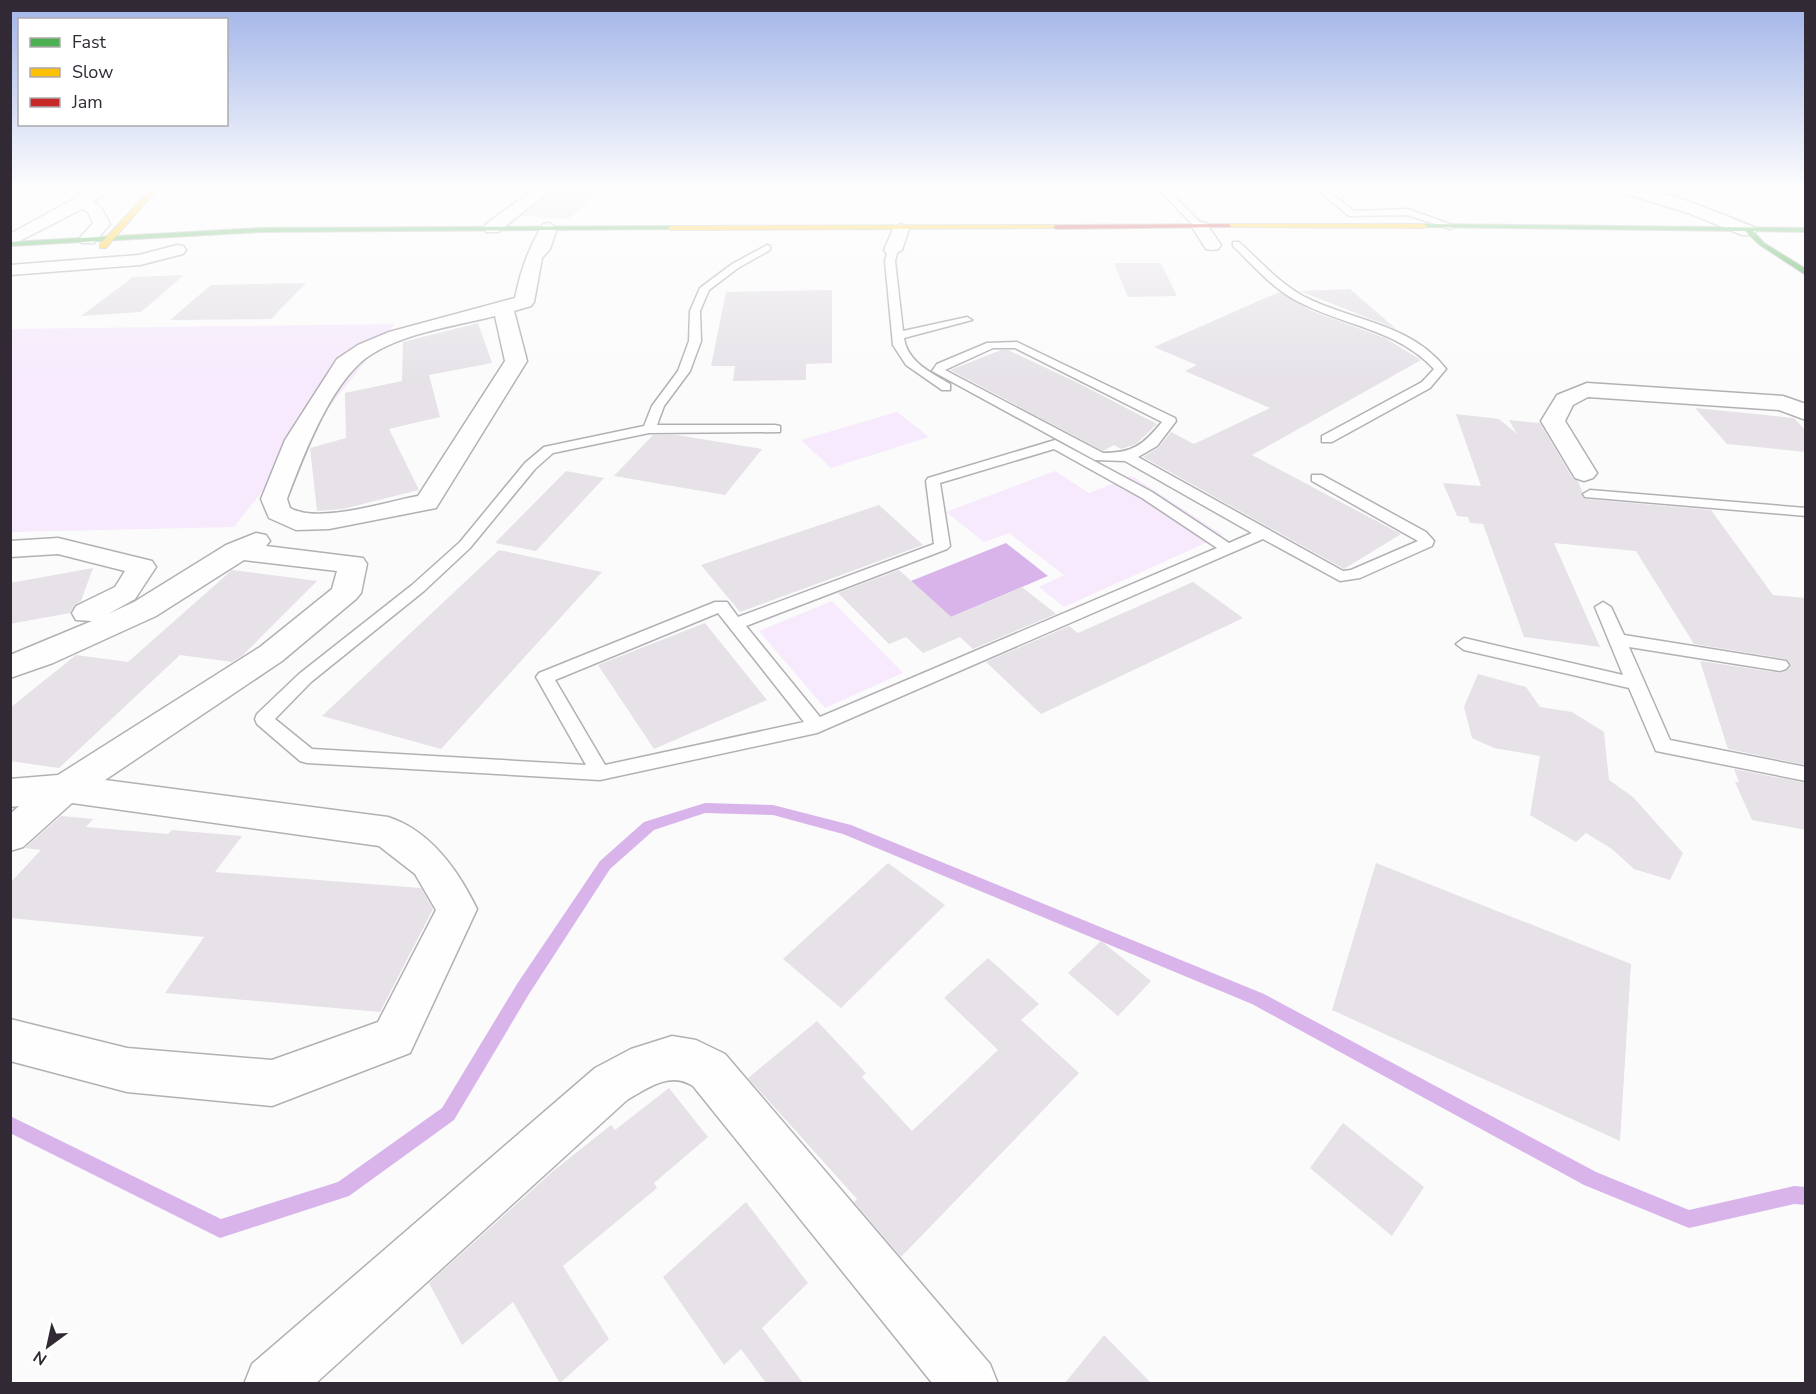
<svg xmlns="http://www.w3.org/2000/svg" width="1816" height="1394" font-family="'Nunito Sans',sans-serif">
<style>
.green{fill:#f6eafc}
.water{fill:#d8b4eb}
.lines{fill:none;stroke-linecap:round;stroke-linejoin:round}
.stream{fill:#d8b4eb;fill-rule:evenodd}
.building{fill:#e6e2e8}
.lane-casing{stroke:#b3b0b5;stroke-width:3}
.street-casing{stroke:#b3b0b5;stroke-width:3}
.fast-casing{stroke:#b3b0b5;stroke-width:2}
.slow-casing{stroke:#b3b0b5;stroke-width:2}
.jam-casing{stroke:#b3b0b5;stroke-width:2}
.lane{fill:#fefefe;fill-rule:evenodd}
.street{fill:#fefefe;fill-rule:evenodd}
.fast{fill:#4caf50;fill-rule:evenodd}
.slow{fill:#ffc107;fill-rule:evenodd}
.jam{fill:#c62828;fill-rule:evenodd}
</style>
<rect width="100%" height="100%" fill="#fbfbfb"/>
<g class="green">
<polygon points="395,324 234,527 11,532 10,329"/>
<polygon points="897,412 929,437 831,468 801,440"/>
<polygon points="1055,471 1089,493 1132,476 1223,535 1064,607 1039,587 1064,575 1009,533 984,542 946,512"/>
<polygon points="832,601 903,673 825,708 759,631"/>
</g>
<polygon class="water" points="1006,543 1048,576 951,617 911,581"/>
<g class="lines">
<polygon class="stream" points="705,803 773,805 851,825 1264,994 1596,1172 1689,1210 1794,1186 1806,1187 1806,1205 1794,1204 1689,1228 1584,1185 1252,1004 843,834 773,815 705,813 654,830 610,869 529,994 454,1120 349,1196 220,1238 10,1133 10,1116 221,1219 338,1182 442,1108 517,984 600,861 644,822"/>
</g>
<g class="building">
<polygon points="557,187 605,187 568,219 522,216"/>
<polygon points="1114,263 1161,263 1177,296 1128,297"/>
<polygon points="184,275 141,312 81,316 133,277"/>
<polygon points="306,283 271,319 170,320 211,285"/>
<polygon points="1350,289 1396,329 1300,291"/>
<polygon points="832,290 832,363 806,364 806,380 733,381 735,366 711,366 726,292"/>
<polygon points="1279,292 1312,311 1385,338 1421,360 1252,455 1401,534 1344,569 1143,457 1159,447 1171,432 1194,444 1270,408 1185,371 1197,365 1154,347"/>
<polygon points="478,323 492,363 429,375 440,417 389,429 419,490 343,509 317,511 310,448 346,438 345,393 402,381 403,342"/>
<polygon points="1001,350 1008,350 1078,383 1157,424 1136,444 1121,449 1114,445 1103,451 950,370"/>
<polygon points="1695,408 1794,418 1806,431 1806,452 1727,444"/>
<polygon points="1456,414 1499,419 1517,434 1509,420 1540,423 1573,479 1578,481 1585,499 1711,510 1773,595 1806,598 1806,765 1728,749 1700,661 1780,673 1788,670 1791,664 1786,659 1694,644 1636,551 1554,543 1600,647 1524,637 1483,524 1470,523 1468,517 1457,516 1443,483 1481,486"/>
<polygon points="653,435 677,435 762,449 725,495 614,476"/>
<polygon points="566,471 604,478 536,551 495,543"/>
<polygon points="879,505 923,545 740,612 701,565"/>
<polygon points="499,550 602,572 441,749 322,716"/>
<polygon points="93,568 81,601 74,605 70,613 10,624 10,583"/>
<polygon points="232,570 317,581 242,656 232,662 180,655 59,768 10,761 10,708 76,655 128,662"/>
<polygon points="899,570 951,617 1022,587 1056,614 973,649 960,637 923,653 906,637 889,644 838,593"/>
<polygon points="1193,582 1243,618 1041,714 986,662 1069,626 1078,633"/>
<polygon points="705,623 767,700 654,749 598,665"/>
<polygon points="1478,674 1526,687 1540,707 1572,712 1604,732 1609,780 1633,797 1683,853 1670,880 1634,869 1612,849 1586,833 1576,842 1530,815 1540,756 1494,748 1472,738 1464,707"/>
<polygon points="1734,769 1806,783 1806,830 1752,820 1735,782 1739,782"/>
<polygon points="61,816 93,819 86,827 168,834 172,830 242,836 215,872 421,888 433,909 380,1012 165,993 204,937 10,918 10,883 41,850 25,848"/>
<polygon points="888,863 945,905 841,1008 783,959"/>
<polygon points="1376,863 1631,964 1620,1141 1332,1010"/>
<polygon points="1101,941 1151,981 1118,1016 1068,973"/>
<polygon points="988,958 1039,1004 1021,1020 1079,1073 901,1257 854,1202 857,1199 748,1078 817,1021 866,1073 862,1077 912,1131 998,1050 944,998"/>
<polygon points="669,1088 708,1137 654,1183 657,1188 563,1266 609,1339 560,1383 513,1302 462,1345 429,1283 552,1172 611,1125 615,1130"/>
<polygon points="1343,1123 1424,1187 1392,1236 1310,1168"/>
<polygon points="746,1202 808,1283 762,1328 803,1383 766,1383 741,1349 724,1365 663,1277"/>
<polygon points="1104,1335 1151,1383 1065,1383"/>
</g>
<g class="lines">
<defs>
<g id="lane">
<polygon points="1156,187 1165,187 1203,225 1203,229 1197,229"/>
<polygon points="1314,187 1323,187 1354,211 1408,209 1455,226 1450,229 1407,215 1349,216"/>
<path d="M1233,242h6c20,18 40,41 64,54 48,25 108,27 143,73l-16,19 -98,54h-10v-6l100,-54 12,-13c-38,-41 -92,-43 -139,-69 -24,-13 -43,-36 -62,-54z"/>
<path d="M767,245l3,1v4l-32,18 -29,22 -9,21 1,30 -11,30 -26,35 -7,19h118l5,1v6l-131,1 -96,20 -18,16 -65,79 -46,43 -113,91 -36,37 37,30 274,16 -50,-88 3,-4 176,-71h12l11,15 196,-73 -8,-63 2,-3 127,-38 97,52 77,51 23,-10 -127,-72 -30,-1 -163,-89 5,-7 50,-21 30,-1 158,76 1,3 -19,25 -19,11 205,114 8,-1 67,-29 -106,-60v-6h10l104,57 8,9 -2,5 -72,32 -20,3 -77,-42 -446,194 -217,47 -293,-17 -7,-2 -43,-37 -2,-5 2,-5 42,-40 113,-89 48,-43 65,-79 19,-16 100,-21 8,-20 26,-35 11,-30 1,-30 10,-23 32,-24zM993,348h22l147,74c-19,23 -29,31 -59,31l-158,-83zM1054,449l88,49 75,50 -397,169 -74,-91 201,-77 3,-3 -10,-63zM718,613l86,109 -199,43 -50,-85z"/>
<path d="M893,247l5,3 -3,11 8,70 64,-14 5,3 -68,18c3,24 28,35 46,46v6h-8l-36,-25 -13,-20 -8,-84 3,-11z"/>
<polygon points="1590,490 1806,508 1806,516 1585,497 1583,494"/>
<polygon points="1603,602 1611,607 1624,635 1786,661 1789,665 1786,669 1780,671 1629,647 1670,740 1806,767 1806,781 1656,751 1629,688 1464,650 1456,644 1464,638 1623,675 1595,607"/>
</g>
<g id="street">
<polygon points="95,187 113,187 93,202 100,206 110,224 94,243 82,243 79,239 93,223 88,212 82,209 10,246 10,234"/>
<polygon points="537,187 555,187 498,232 486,232 484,228 486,224"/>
<path d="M1611,187c48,-2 99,23 143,40l2,4 -2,4h-12l-51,-21 -77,-24z"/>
<polygon points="1200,222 1206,223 1221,245 1218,249 1212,250 1206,249 1192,227"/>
<path d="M549,223l8,5 -7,21 -8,9 -8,44 -3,4 -17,5 13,50 -91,147 -107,21 -33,1 -27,-12 -8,-19 24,-59 52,-81 21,-14 31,-13 126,-34c6,-28 13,-49 28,-74zM495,316l10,45 -87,135c-33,6 -99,28 -128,12l-3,-9c16,-42 45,-121 85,-145 35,-22 84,-28 123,-38z"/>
<polygon points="901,224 909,229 902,250 893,255 887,254 884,250 893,229"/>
<polygon points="177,245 183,246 186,250 183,254 140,265 10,275 10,265 139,255"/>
<polygon points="1587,383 1783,396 1806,404 1806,420 1779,410 1588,397 1573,405 1565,421 1597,473 1593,478 1584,481 1575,478 1541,421 1557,395"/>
<path d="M256,533l10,2 4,6 -4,5 97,12 4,6 -6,29 -5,6 -74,62 -177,119 283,37c43,14 70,53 89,92l-67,144 -138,53 -145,-14 -117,-31v-42l117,29 145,12 106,-38 58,-112 -21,-36 -36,-28 -307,-43 -49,44 -13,4v-37l9,-8 -9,1v-28l48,-4 202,-128 72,-58 5,-18 -93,-11 -88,56 -103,47 -43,15v-23l82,-34 -16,-1 -4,-7 4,-7 39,-19 10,-16 -67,-17 -48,3v-16l48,-3 94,23 4,6 -21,32 -27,15 26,-12 92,-57z"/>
<path d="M672,1036l24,4 29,14 265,310 8,20h-65l-240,-298c-23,-15 -45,2 -66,14l-312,284h-71l8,-20 343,-296 36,-19z"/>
</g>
<g id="fast">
<polygon points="1424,224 1806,228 1806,232 1753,231 1764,243 1806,269 1806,275 1760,245 1745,231 1422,227"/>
<polygon points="671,226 673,229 260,232 10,246 10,242 260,228"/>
</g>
<g id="slow">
<polygon points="153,187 159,187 106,248 100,248 100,244"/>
<polygon points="1229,224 1424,224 1427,226 1424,228 1227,227"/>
<polygon points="1056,225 1058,228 671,230 668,228 671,226"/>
</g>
<polygon id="jam" points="1229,224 1231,227 1056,229 1053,227 1056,225"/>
</defs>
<use href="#lane" class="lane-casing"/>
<use href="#street" class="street-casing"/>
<use href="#fast" class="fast-casing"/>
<use href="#slow" class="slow-casing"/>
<use href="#jam" class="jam-casing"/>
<use href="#lane" class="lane"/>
<use href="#street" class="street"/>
<use href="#fast" class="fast"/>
<use href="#slow" class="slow"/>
<use href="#jam" class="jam"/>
</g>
<linearGradient id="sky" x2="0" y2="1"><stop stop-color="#a1b4e9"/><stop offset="0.49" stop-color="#fdfdfd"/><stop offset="1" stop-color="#fdfdfd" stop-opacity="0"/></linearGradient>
<rect width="1816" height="382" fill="url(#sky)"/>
<rect width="1816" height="1394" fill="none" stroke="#312a35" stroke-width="24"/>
<rect x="18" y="18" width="210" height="108" fill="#ffffff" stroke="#adaaae" stroke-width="1.5"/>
<rect x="30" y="38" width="30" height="9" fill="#4caf50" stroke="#adaaae" stroke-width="1.5"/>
<text x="72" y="48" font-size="18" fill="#312a35">Fast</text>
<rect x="30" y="68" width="30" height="9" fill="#ffc107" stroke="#adaaae" stroke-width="1.5"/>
<text x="72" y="78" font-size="18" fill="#312a35">Slow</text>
<rect x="30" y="98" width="30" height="9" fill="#c62828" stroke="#adaaae" stroke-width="1.5"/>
<text x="72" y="108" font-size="18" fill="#312a35">Jam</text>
<g transform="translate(48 1346) rotate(213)" stroke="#ffffff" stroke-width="4.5" paint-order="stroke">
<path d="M0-4.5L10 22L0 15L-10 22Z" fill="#312a35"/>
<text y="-9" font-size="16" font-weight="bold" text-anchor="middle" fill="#312a35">N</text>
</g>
</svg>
